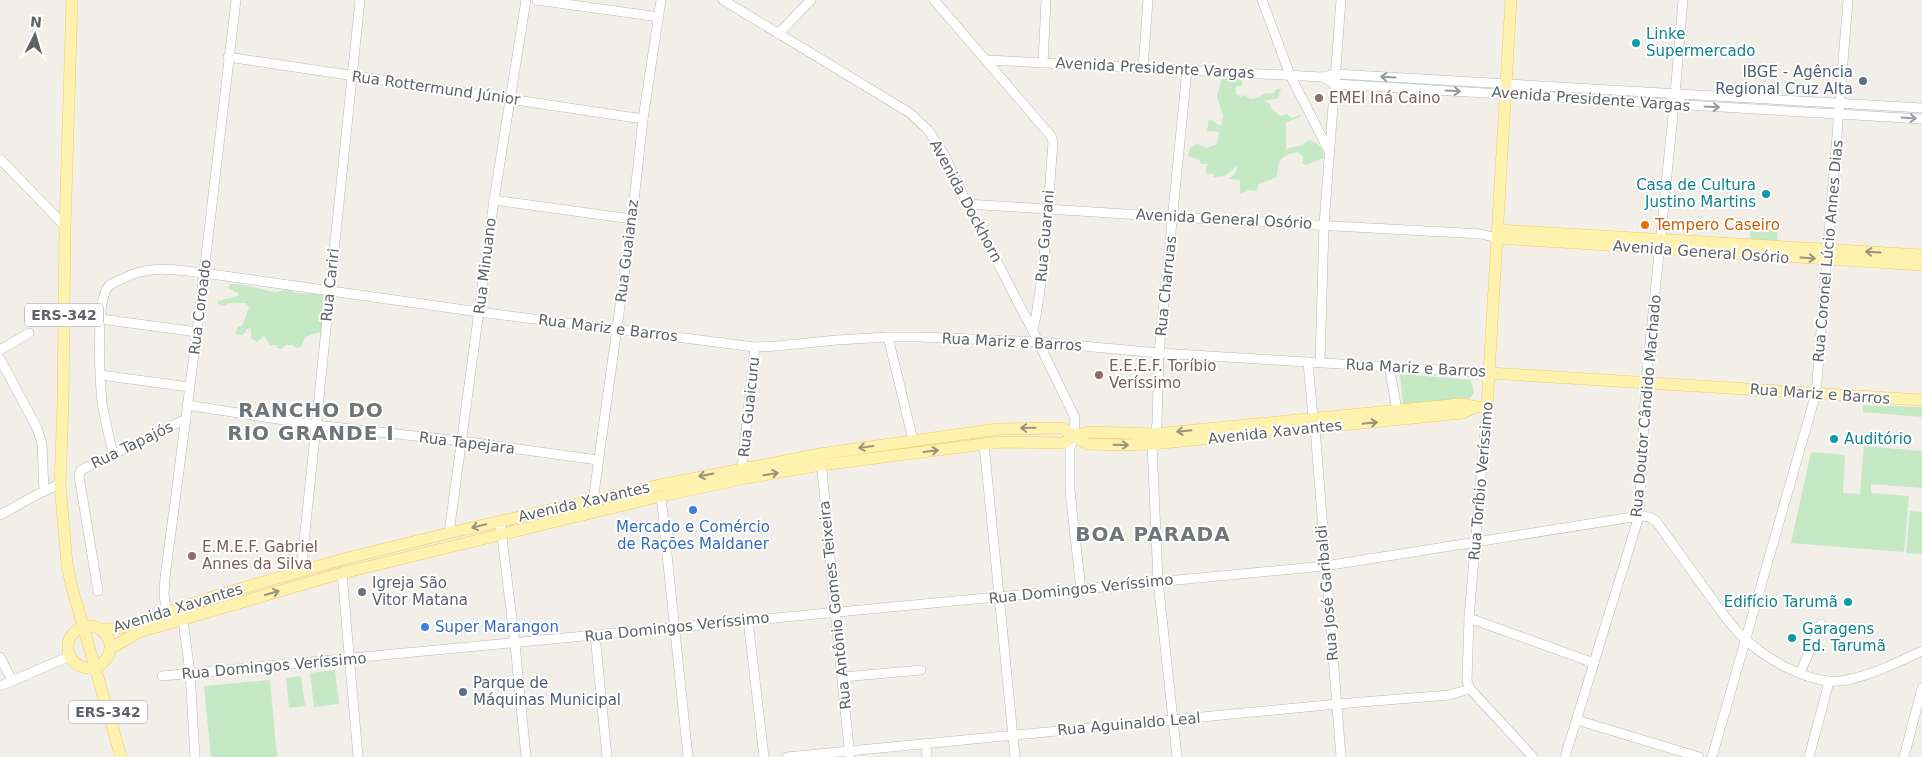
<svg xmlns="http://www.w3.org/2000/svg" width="1922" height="757" font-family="'DejaVu Sans',sans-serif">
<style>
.green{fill:#c5e8c5}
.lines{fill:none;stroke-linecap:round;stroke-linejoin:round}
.minor-casing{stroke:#b5b8bc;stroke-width:10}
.major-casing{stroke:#f2c960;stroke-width:12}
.minor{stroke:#fff;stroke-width:9}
.major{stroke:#fff2af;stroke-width:11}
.oneway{stroke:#979a9d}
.oneway2{stroke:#979581}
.culture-dot{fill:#0f9aa8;stroke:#fff;stroke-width:2}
.service-dot{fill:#5c6f8a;stroke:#fff;stroke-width:2}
.education-dot{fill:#8d6e63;stroke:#fff;stroke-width:2}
.food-dot{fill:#e8710a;stroke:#fff;stroke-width:2}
.shop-dot{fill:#3f7fe0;stroke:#fff;stroke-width:2}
.worship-dot{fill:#6b7280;stroke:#fff;stroke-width:2}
.labels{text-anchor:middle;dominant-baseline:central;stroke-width:4;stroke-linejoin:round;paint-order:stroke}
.shield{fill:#fff;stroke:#8f9295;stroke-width:1}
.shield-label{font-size:14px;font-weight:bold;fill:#5f6368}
.culture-label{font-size:15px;fill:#0d838f;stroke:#fff;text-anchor:start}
.street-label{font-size:15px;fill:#5f6368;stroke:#fff}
.service-label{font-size:15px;fill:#4e5e75;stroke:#fff;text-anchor:end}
.education-label{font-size:15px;fill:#785e54;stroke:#fff;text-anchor:start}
.food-label{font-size:15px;fill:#c56008;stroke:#fff;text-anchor:start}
.shop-label{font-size:15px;fill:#366cbe;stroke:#fff}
.worship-label{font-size:15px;fill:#5b616d;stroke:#fff;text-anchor:start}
.district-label{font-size:20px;font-weight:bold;letter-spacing:1px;fill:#70757a;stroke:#fff}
</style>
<rect width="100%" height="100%" fill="#f1efe8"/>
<g class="green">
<path d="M1222,78l18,1 3,2 -2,5h-3l-3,2 1,6 5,3 5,-2 2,3 5,1 7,-2 2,-3 12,-1 2,-4h5l-3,9 -14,3 6,3v3l10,9 7,-2 5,4 7,-3 2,1 -15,7v26l16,-4 7,-5c11,4 14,7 15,18l-18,7 -4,-2 1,-7 -6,-4c-18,4 -18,8 -20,25l-18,7 -3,7 -6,-1 -10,4v-14l-11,-1 7,-7 2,-7 -13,11 -11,1 -1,-3h-6l-1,-6 2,-4h-7l-1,-4 -12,-4 2,-8 7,-4 10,4 10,-4 2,-11 -3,-2h-9l2,-12 12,7 2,-10 -6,-19z"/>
<polygon points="1751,220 1778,222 1777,243 1750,241"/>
<path d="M230,284c14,0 27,4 39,7 7,2 13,-1 20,-1 0,0 6,3 7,3 8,2 16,0 24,-1l6,4 -4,36c-9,2 -18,2 -20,14l-4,2 -6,-3h-6l-4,4 -5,-1 -1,-3h-6l-6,-9 -7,6 -6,-4v-9l-2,-1 -3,2 -3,5 -8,-1 3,-7 4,-1 7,-18 -3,-5h-16l-8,3 -4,-2v-3l21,-5 -1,-3 -10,-5z"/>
<polygon points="1400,374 1471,380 1474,393 1470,398 1403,404"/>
<polygon points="1863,405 1922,407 1922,417 1863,412"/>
<polygon points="1864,446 1922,451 1922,488 1871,484 1871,493 1909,496 1904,552 1791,543 1811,452 1845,455 1843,493 1860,494"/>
<polygon points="1910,511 1922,512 1922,554 1906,553"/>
<polygon points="335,670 339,704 314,707 310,673"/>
<polygon points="301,676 305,706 289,708 286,678"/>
<polygon points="270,680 277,757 211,757 204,686"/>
</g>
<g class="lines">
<defs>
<g id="minor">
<polyline points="537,0 659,17"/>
<polyline points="723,0 910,113 928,130 945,156 967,204 1033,331 1075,418 1074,436 1070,448 1070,491 1081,590"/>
<path d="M934,0l117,136 2,6c-5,62 -7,127 -20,189"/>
<polyline points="1262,0 1290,75 1330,153"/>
<polyline points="778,34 811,0"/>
<polyline points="228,57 643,119"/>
<polyline points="987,60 1323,77 1336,74 1922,108"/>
<polyline points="1043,63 1046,0"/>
<polyline points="1143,68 1148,0"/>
<polyline points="1323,77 1335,84 1922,119"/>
<polyline points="1671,97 1675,94 1683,0"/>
<polyline points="0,159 65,226"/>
<polyline points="494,200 632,219"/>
<polyline points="967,204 1172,217 1481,234 1497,238"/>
<polyline points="101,319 197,332"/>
<polyline points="888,337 913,440"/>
<polyline points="0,350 29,333"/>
<polyline points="0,359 37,428 42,444 44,491"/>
<polyline points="1308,362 1313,418"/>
<polyline points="1320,362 1324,225 1341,0"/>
<polyline points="1389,366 1397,410"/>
<polyline points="101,375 189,387"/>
<polyline points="187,405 316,425 460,441 598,460"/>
<polyline points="1487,407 1469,618 1467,681 1470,689 1533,757"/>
<polyline points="1315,428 1341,757"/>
<polyline points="984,444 1015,757"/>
<path d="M113,454c-4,-17 -8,-34 -11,-52 -2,-20 -7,-103 7,-116 3,-3 9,-5 13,-7 27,-15 53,-9 82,-6l275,39 276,35 22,-1 60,-6 51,-3h33l118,5 120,11 331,20"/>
<polyline points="821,459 835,612 850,757"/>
<polyline points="742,468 755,347"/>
<polyline points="661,496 688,757"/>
<polyline points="593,501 632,219 643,119 661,0"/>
<polyline points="0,515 38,494 60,484"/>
<polyline points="500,521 515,644 526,757"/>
<polyline points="449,533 494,200 526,0"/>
<polyline points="301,571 360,0"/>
<polyline points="342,573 358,757"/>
<polyline points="98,591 79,476 81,470 186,419"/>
<polyline points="182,613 190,673 195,757"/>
<polyline points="167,618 164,594 165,578 197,332 236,0"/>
<polyline points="1469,618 1594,663"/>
<polyline points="748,620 764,757"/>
<polyline points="595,635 607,757"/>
<polyline points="0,657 12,680"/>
<polyline points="1800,673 1821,624"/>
<path d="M162,676l1163,-110 314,-50 10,1 7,4c17,24 34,47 51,71 12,16 23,34 38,47 20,19 57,40 84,42 26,3 69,-19 93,-30"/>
<polyline points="843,677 921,670"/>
<polyline points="0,686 70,656"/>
<polyline points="1577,720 1699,757"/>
<polyline points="926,743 927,757"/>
<polyline points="787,757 1337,704 1449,695 1470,689"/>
<polyline points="1177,757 1158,581 1152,444 1155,434 1157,423 1159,353 1187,70"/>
<polyline points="1565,757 1639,516 1646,382 1674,105 1680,100 1675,94"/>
<polyline points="1712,757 1816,393 1848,0"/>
<polyline points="1809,757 1829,682"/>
<polyline points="1904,757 1922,688"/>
</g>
<g id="major">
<polyline points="72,0 65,226 63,403 60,484 67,564 72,588 121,757"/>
<polyline points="1498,230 1922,255"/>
<polyline points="1497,238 1922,265"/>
<polyline points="1490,373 1922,400"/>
<circle cx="89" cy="647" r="21"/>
<polyline points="102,630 125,627 222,594 340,560 449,533 660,485 820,454 998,429 1062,428 1087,444 1122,445 1152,444 1462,413 1476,407"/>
<polyline points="111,648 139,632 342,573 661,496 746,478 821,465 984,444 1001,442 1064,443 1074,436 1089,432 1155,434 1461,404 1476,407 1487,407 1511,0"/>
</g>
</defs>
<use href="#minor" class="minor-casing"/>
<use href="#major" class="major-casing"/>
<use href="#minor" class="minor"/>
<use href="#major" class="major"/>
</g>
<defs><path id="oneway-shaft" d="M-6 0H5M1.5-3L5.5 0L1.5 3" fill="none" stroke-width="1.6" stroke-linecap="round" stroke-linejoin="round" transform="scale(1.25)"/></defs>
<g class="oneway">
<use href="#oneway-shaft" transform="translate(1388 77) rotate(-177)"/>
<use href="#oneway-shaft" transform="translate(1453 91) rotate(3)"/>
<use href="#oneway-shaft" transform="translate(1712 107) rotate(3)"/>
<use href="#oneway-shaft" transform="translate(1909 118) rotate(4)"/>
</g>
<g class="oneway2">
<use href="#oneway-shaft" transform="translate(1873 252) rotate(-177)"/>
<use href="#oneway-shaft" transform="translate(1808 258) rotate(4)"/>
<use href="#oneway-shaft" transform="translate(1370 423) rotate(-6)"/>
<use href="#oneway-shaft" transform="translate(1028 428) rotate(179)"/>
<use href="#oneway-shaft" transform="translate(1184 431) rotate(174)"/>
<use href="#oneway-shaft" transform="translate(1121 445) rotate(1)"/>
<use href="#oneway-shaft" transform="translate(866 447) rotate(172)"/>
<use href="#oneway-shaft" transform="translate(931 451) rotate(-7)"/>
<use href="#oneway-shaft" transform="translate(771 474) rotate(-10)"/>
<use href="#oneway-shaft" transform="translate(706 475) rotate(168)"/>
<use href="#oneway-shaft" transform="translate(479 526) rotate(167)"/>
<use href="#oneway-shaft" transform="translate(272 593) rotate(-16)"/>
</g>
<g class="culture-dot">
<circle cx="1636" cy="43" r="5"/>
<circle cx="1766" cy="194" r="5"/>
<circle cx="1834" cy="439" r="5"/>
<circle cx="1848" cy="602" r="5"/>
<circle cx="1792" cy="638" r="5"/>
</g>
<g class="service-dot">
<circle cx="1863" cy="81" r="5"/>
<circle cx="463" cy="692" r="5"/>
</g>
<g class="education-dot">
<circle cx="1319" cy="98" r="5"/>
<circle cx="1099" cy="375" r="5"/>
<circle cx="192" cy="556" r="5"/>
</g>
<circle class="food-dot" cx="1645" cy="225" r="5"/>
<g class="shop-dot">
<circle cx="693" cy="510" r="5"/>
<circle cx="425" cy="627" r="5"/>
</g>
<circle class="worship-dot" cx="362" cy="592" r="5"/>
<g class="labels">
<g class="shield">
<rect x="25" y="303.5" width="78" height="23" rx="4"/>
<rect x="69" y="700.5" width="78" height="23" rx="4"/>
</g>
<g class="shield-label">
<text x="64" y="315">ERS-342</text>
<text x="108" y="712">ERS-342</text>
</g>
<g class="culture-label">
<text x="1646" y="34">Linke<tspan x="1646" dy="17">Supermercado</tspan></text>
<text x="1756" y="185" text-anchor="end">Casa de Cultura<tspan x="1756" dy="17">Justino Martins</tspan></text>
<text x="1844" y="439">Auditório</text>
<text x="1838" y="602" text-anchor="end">Edifício Tarumã</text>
<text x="1802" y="629">Garagens<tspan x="1802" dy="17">Ed. Tarumã</tspan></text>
</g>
<g class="street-label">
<text transform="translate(1155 68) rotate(3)">Avenida Presidente Vargas</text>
<text transform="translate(436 88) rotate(8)">Rua Rottermund Júnior</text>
<text transform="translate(1591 99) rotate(4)">Avenida Presidente Vargas</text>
<text transform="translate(966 201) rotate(62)">Avenida Dockhorn</text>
<text transform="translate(1224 219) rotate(3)">Avenida General Osório</text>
<text transform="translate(1045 236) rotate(-85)">Rua Guarani</text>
<text transform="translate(627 251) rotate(-83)">Rua Guaianaz</text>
<text transform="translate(1828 251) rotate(-85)">Rua Coronel Lúcio Annes Dias</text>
<text transform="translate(1701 252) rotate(4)">Avenida General Osório</text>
<text transform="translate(485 266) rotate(-83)">Rua Minuano</text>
<text transform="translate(330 285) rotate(-84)">Rua Cariri</text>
<text transform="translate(1166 286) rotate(-84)">Rua Charruas</text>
<text transform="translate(200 307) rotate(-83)">Rua Coroado</text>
<text transform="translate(608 328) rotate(7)">Rua Mariz e Barros</text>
<text transform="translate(1012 342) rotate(3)">Rua Mariz e Barros</text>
<text transform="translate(1416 368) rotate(3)">Rua Mariz e Barros</text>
<text transform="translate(1820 394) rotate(4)">Rua Mariz e Barros</text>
<text transform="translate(1646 406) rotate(-85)">Rua Doutor Cândido Machado</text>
<text transform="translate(749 407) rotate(-84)">Rua Guaicuru</text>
<text transform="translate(1275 432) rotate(-6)">Avenida Xavantes</text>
<text transform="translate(467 443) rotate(7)">Rua Tapejara</text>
<text transform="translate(132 445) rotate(-26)">Rua Tapajós</text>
<text transform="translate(1481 481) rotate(-85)">Rua Toríbio Veríssimo</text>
<text transform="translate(584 502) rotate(-13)">Avenida Xavantes</text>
<text transform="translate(1081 589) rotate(-6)">Rua Domingos Veríssimo</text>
<text transform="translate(1327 593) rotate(-95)">Rua José Garibaldi</text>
<text transform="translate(835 605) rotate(-96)">Rua Antônio Gomes Teixeira</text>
<text transform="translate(178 608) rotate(-17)">Avenida Xavantes</text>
<text transform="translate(677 627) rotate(-6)">Rua Domingos Veríssimo</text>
<text transform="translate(274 666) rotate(-5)">Rua Domingos Veríssimo</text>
<text transform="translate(1129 724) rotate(-5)">Rua Aguinaldo Leal</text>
</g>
<g class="service-label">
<text x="1853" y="72">IBGE - Agência<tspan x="1853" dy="17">Regional Cruz Alta</tspan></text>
<text x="473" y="683" text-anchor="start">Parque de<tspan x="473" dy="17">Máquinas Municipal</tspan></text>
</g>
<g class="education-label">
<text x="1329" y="98">EMEI Iná Caino</text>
<text x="1109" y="366">E.E.E.F. Toríbio<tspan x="1109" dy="17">Veríssimo</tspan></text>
<text x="202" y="547">E.M.E.F. Gabriel<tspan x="202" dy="17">Annes da Silva</tspan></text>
</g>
<g class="food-label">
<text x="1655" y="225">Tempero Caseiro</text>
</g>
<g class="shop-label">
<text x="693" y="527">Mercado e Comércio<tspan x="693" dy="17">de Rações Maldaner</tspan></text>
<text x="435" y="627" text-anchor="start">Super Marangon</text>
</g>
<g class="worship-label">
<text x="372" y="583">Igreja São<tspan x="372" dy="17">Vitor Matana</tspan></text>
</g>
<g class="district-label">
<text x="311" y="410">RANCHO DO<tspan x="311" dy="23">RIO GRANDE I</tspan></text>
<text x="1153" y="534">BOA PARADA</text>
</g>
</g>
<g transform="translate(35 35) rotate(5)" stroke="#ffffff" stroke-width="4" paint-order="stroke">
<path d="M0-4L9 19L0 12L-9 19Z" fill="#5f6368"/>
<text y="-8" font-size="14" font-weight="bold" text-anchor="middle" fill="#5f6368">N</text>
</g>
</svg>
